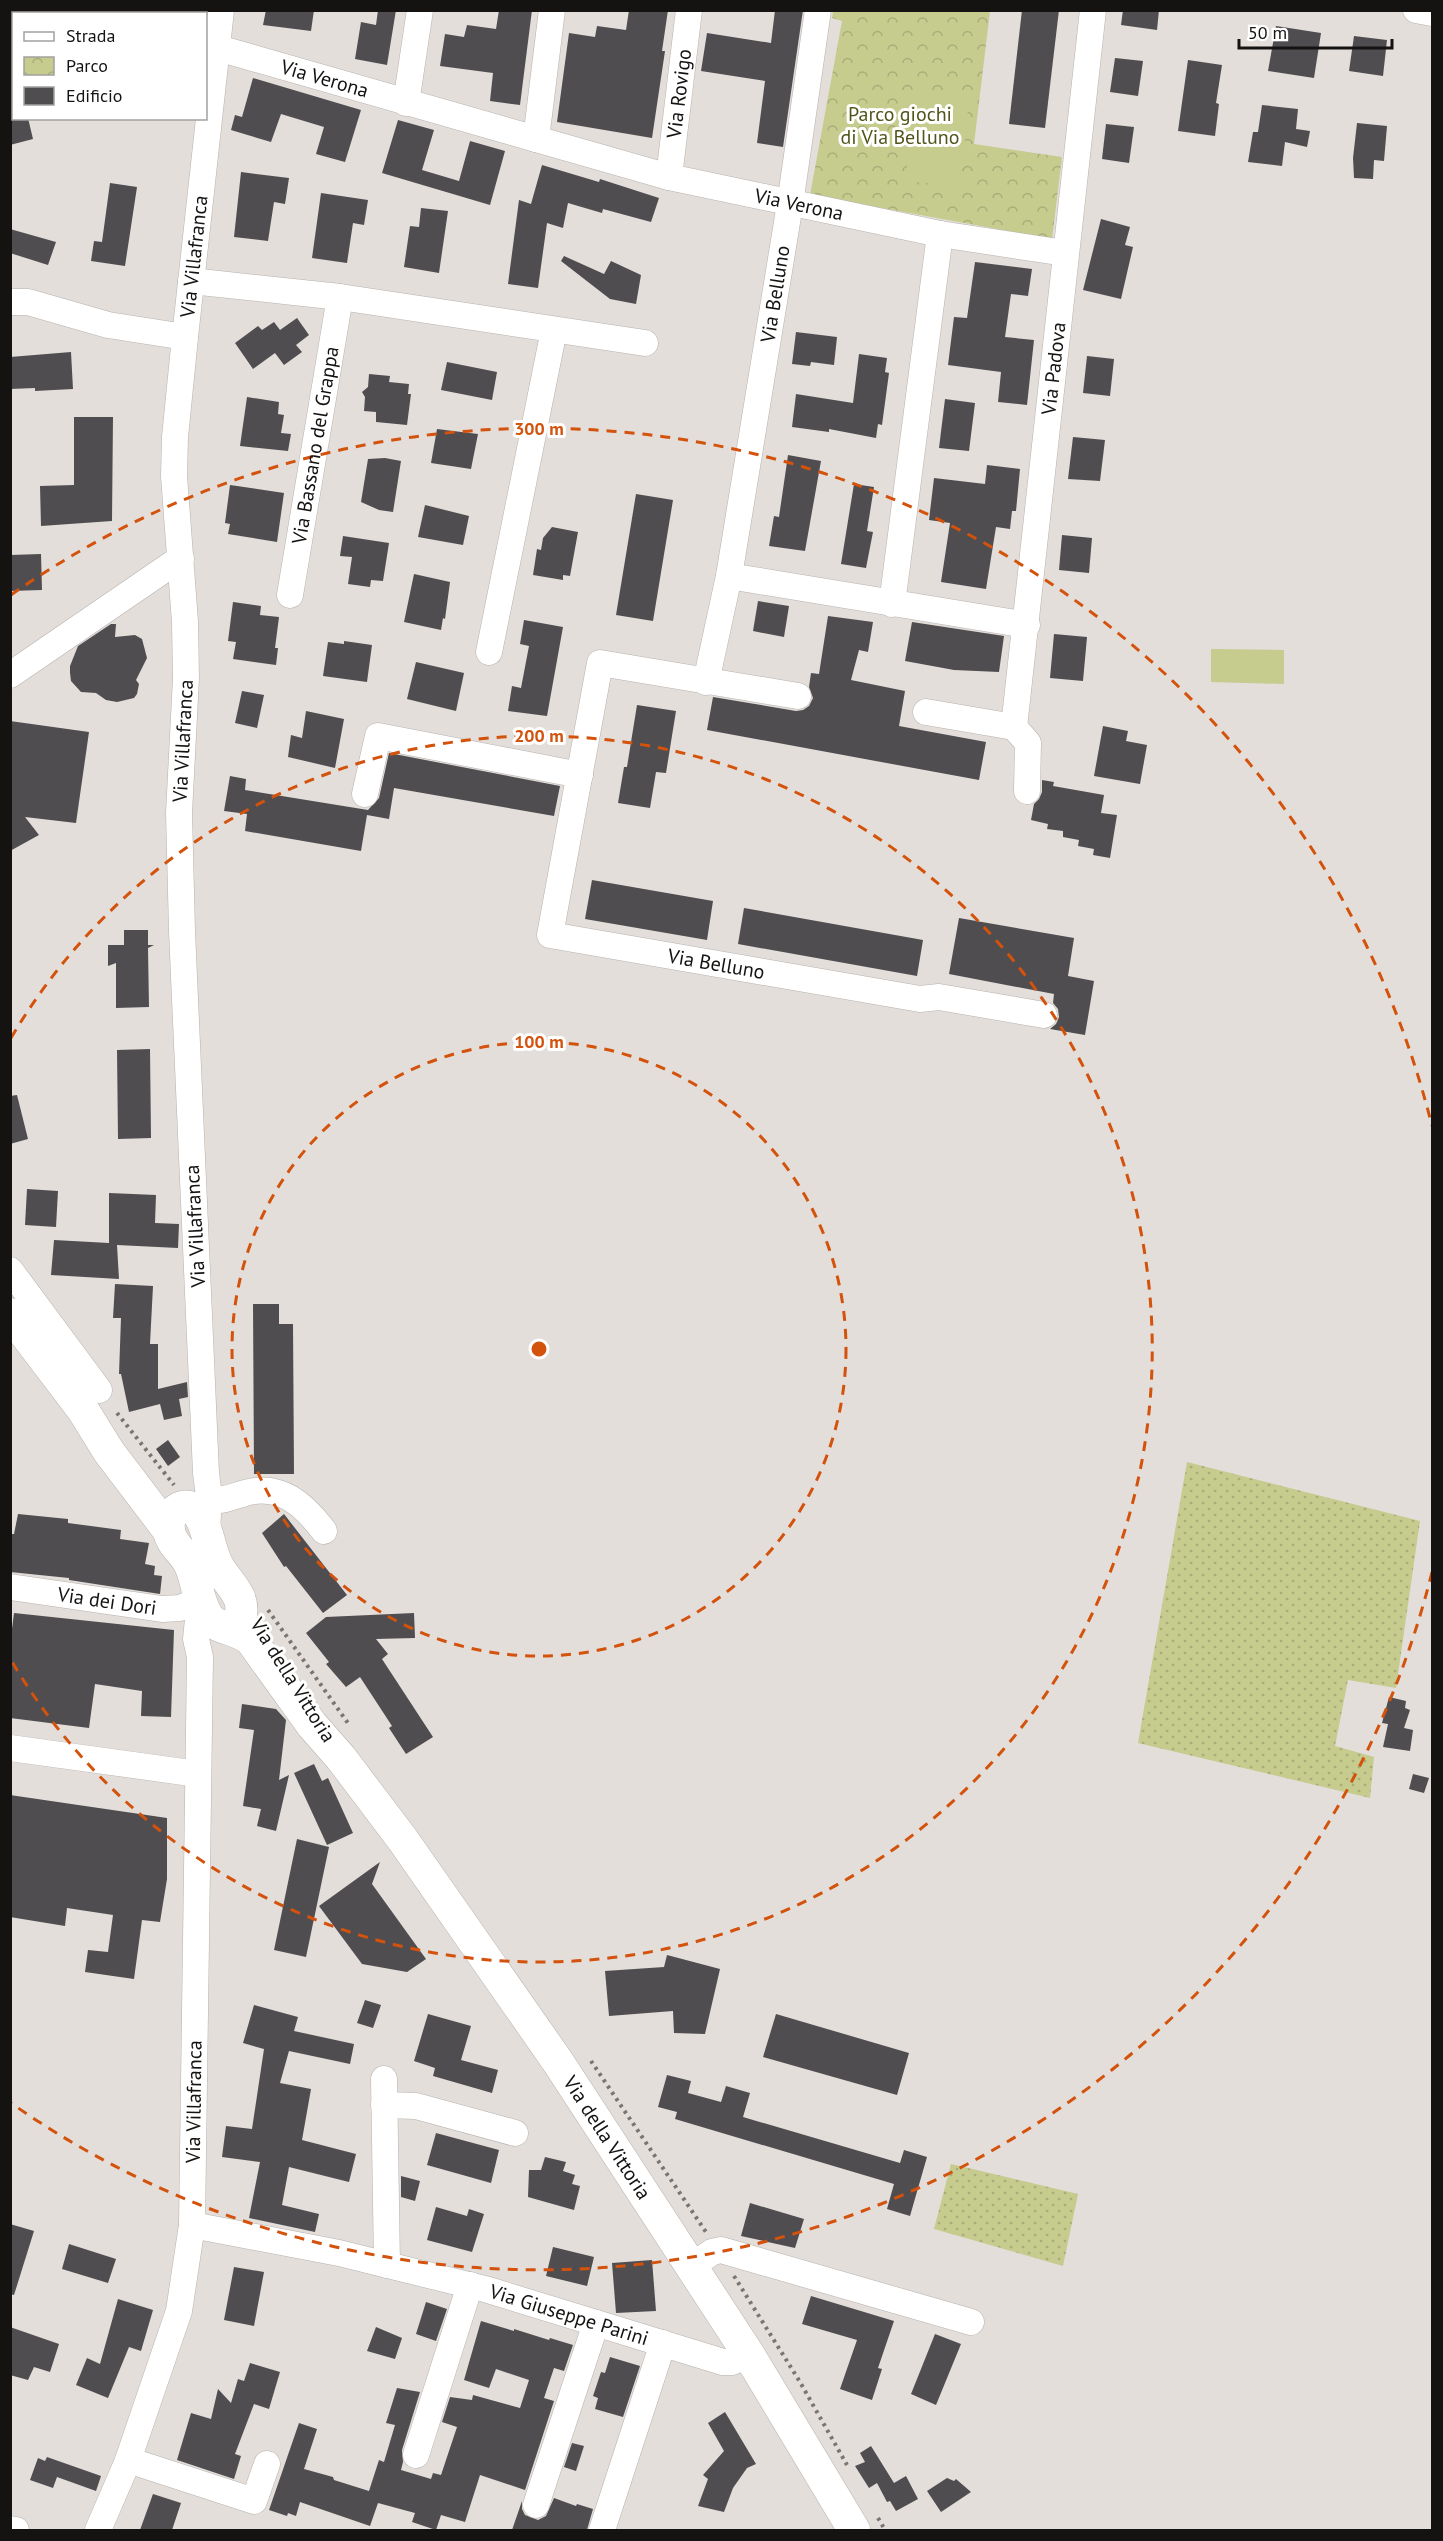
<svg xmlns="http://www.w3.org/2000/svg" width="1443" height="2541" font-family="'PT Sans',sans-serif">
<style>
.grass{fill:url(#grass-dots)}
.park{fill:url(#park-crowns)}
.garden{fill:#c6cb8e}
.building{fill:#504d51}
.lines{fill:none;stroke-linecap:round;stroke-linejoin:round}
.minor-casing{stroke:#b7b2ae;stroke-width:27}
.major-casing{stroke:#b7b2ae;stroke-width:33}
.path{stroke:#787572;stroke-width:4;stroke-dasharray:3 4.5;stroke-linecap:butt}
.minor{stroke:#fff;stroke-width:26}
.major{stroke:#fff;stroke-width:32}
.ring{fill:none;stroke:#d3520c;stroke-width:3;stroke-dasharray:10 8}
.labels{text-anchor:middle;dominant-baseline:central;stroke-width:6;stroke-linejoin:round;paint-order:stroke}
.street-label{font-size:20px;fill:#141311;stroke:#fff}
.park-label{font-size:20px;fill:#52551a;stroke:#fff}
.centre{fill:#d3520c;stroke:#fff;stroke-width:3}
.ring-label{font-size:18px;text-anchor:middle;font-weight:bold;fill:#d3520c;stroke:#fff;stroke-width:6;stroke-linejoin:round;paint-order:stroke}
</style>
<defs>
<pattern id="grass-dots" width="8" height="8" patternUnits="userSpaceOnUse" patternTransform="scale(1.5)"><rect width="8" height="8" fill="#c6cb8e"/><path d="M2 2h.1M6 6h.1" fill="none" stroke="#a9ad79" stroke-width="1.8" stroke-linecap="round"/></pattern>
<pattern id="park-crowns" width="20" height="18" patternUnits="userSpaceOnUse" patternTransform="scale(1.5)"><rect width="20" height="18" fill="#c6cb8e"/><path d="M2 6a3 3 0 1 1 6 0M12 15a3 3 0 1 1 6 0" fill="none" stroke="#a9ad79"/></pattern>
</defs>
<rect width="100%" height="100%" fill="#e3deda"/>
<g class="grass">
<polygon points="1187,1462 1420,1521 1396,1688 1348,1680 1335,1746 1374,1757 1370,1798 1138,1743"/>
<polygon points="951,2164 1078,2194 1063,2266 934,2229"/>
</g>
<polygon class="park" points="833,11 990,11 974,144 1062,157 1052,239 810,195 842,21 832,18"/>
<g class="garden">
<polygon points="917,90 969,99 960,186 905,181"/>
<polygon points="1211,649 1284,650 1284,684 1211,682"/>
</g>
<g class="building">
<polygon points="266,10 314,10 311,31 263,25"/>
<polygon points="378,10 396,10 387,65 355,59 361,22 376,25"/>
<polygon points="499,10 532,10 520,105 490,101 493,73 440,66 445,34 464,37 467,25 496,29"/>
<polygon points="629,10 668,10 662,51 665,51 652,138 557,122 569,33 595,37 597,26 626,30"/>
<polygon points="775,10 803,10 783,147 757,143 765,81 701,71 707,33 771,43"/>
<polygon points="1022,10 1059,10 1045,128 1009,124"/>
<polygon points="1123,10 1159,10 1157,30 1121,25"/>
<polygon points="1276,26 1321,33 1314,78 1268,71"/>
<polygon points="1354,36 1387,40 1383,76 1349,71"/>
<polygon points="1115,58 1143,61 1138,96 1110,92"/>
<polygon points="1188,60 1222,65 1216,103 1219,104 1215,136 1178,131"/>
<polygon points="253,78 361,110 345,162 316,154 324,127 281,114 271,142 231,130 235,115 242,117"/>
<polygon points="1262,105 1298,109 1296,129 1310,131 1307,147 1285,142 1282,166 1248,162 1253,132 1258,132"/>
<polygon points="10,118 28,118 33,139 10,145"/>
<polygon points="398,120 434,130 422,170 459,181 470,141 505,151 490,205 382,173"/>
<polygon points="1357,123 1387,126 1384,161 1374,160 1373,179 1354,178 1353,158"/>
<polygon points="1106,124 1134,127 1129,163 1102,159"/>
<polygon points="542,165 599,182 600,179 659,198 651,222 603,209 602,213 568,203 563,228 547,223 538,288 508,284 519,200 531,204"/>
<polygon points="241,172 289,178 285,204 274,202 268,241 234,237"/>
<polygon points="110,183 137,187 125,266 91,261 94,241 102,242"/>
<polygon points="321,193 368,200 364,225 353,223 347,263 312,258"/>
<polygon points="421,208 448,211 439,273 404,267 410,226 419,227"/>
<polygon points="1101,219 1130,227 1125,245 1133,247 1121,299 1083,290"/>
<polygon points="10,229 56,242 48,265 10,253"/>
<polygon points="564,256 604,274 611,261 641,275 636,304 610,299 561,261"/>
<polygon points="975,262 1032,269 1028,296 1011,294 1005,337 1034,340 1027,405 998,402 1001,372 948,365 954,317 967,318"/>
<polygon points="297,318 309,335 296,345 302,352 284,365 275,353 253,369 235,343 258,326 262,330 274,322 280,330"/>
<polygon points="796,332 837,337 834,365 811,362 810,366 792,364"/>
<polygon points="71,352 73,389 35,391 35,388 10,389 10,357"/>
<polygon points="859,354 887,358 885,372 889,373 882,425 878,424 876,438 829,429 829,432 792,427 796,394 853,403"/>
<polygon points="1087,356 1114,359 1110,396 1083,393"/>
<polygon points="447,362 497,372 492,400 441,390"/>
<polygon points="369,374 390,376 389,382 409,384 408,394 411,394 407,425 376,422 376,412 364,411 365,397 362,392 368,387"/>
<polygon points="247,397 279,402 278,414 284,415 281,433 291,434 288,451 240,446"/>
<polygon points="945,399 975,403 969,451 939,448"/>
<polygon points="74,417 113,417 112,521 41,526 40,486 74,485"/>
<polygon points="437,429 478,434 471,469 431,463"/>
<polygon points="1073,437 1105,440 1100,481 1068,479"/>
<polygon points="788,455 821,461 805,551 769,546 774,516 779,517"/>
<polygon points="385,458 401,461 393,512 379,510 361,502 368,459"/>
<polygon points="987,465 1020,469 1016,511 1012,511 1010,529 996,527 986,589 941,582 950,523 929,520 934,478 985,484"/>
<polygon points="854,484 874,487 867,531 873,532 866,568 841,564"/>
<polygon points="230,485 284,493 277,542 228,534 230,524 225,523"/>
<polygon points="636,494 673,500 653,621 616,615"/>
<polygon points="425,505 469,516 463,545 418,537"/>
<polygon points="552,527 578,532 570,576 563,575 563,580 533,575 537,549 541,550 543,538"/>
<polygon points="1062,535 1092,538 1089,573 1059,570"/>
<polygon points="343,536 389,543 383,581 371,580 370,587 348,584 352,557 340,556"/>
<polygon points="41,554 42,590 10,591 10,555"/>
<polygon points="414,574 450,582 445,619 443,618 441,630 404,622"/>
<polygon points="758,601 789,606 784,637 753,631"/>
<polygon points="233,602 261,606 260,615 279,617 275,648 278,648 276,665 233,659 236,642 228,641"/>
<polygon points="828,616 873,622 868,652 859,650 851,680 905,691 899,726 986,742 979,780 707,730 713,697 796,711 803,710 809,706 813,698 809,687 811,673 819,674"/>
<polygon points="524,620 563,627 547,716 508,711 512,686 521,688 529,646 520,644"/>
<polygon points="912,622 1004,636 999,672 954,670 905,661"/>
<polygon points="111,624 116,624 115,637 135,635 142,639 147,658 136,680 139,684 137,694 134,698 117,702 106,700 96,693 81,692 71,681 70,673 70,666 78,646"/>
<polygon points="1054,634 1087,637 1083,681 1050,678"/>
<polygon points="344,641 372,645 367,682 323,676 328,642 344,644"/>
<polygon points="416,662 464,673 456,711 407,699"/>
<polygon points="242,691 264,695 257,728 235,723"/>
<polygon points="637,705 676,711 666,773 656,772 650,808 618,803 624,767 627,767"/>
<polygon points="306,711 344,719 335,768 288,757 291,735 302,738"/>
<polygon points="10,721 89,732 76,823 25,817 39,835 10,851"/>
<polygon points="1103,726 1128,731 1126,741 1147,745 1140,784 1094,776"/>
<polygon points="389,753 560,786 554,816 394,788 389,819 367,815 361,851 245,831 247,814 224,811 230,776 246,779 245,790 368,810 379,798"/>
<polygon points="1042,780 1054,782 1053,786 1104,795 1101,813 1117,815 1110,858 1093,855 1094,849 1078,846 1079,840 1063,837 1063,831 1047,829 1048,824 1031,820 1034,804 1039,799 1042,792"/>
<polygon points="592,880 713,901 707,940 585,919"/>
<polygon points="744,908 923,940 917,976 738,944"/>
<polygon points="959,918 1074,938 1068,976 1094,981 1085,1035 1050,1029 1056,1024 1059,1017 1058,1009 1053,1003 1054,994 949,974"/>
<polygon points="124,930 148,930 148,945 154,945 148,948 149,1007 116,1008 116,963 108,966 108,945 124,945"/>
<polygon points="150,1049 151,1138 118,1139 117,1050"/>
<polygon points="17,1095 28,1139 10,1144 10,1096"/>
<polygon points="27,1189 58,1191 56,1227 25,1225"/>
<polygon points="109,1193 156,1195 155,1223 179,1224 178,1248 117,1245 119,1279 51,1275 54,1240 109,1243"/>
<polygon points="115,1284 153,1286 150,1344 158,1344 158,1389 187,1382 188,1397 179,1399 182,1416 164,1420 160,1404 129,1412 121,1374 119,1374 121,1318 113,1318"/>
<polygon points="253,1304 279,1304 279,1324 293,1324 294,1474 254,1474"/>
<polygon points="168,1440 180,1457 168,1466 156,1449"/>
<polygon points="18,1514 68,1519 68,1523 121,1530 120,1539 149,1543 145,1564 155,1566 154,1575 162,1576 160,1594 69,1580 69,1578 10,1572 10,1534 14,1534"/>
<polygon points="284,1514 347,1595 323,1613 286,1566 284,1567 262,1533"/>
<polygon points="14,1613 174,1630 171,1717 141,1716 142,1691 95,1684 89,1728 10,1718 10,1644"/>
<polygon points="414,1613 415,1638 376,1639 388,1654 382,1659 433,1737 406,1754 389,1728 392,1726 360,1677 346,1687 326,1664 329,1662 306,1633 326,1617"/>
<polygon points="1389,1697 1406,1701 1405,1708 1410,1710 1404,1728 1413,1730 1410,1751 1383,1747 1388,1724 1382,1723"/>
<polygon points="242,1704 276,1709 286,1720 279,1780 289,1775 276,1831 257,1826 261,1809 243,1806 254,1730 239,1728"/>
<polygon points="314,1764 322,1781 328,1778 353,1833 327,1845 294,1773"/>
<polygon points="1413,1774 1429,1778 1424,1793 1409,1789"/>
<polygon points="10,1795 167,1818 167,1879 160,1922 142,1920 134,1979 85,1972 88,1950 108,1952 113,1915 67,1908 65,1926 10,1917"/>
<polygon points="297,1839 329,1847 306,1957 274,1950"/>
<polygon points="380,1862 372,1884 426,1959 407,1972 362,1964 319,1906"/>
<polygon points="667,1955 720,1969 705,2034 674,2033 673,2011 609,2016 605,1971 664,1967"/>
<polygon points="365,2000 381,2005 373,2028 357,2023"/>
<polygon points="254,2005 298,2017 294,2031 354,2044 350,2064 289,2051 280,2083 311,2089 302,2140 356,2154 349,2182 289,2167 282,2205 319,2214 315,2232 249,2218 260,2162 222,2157 226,2126 252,2129 264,2049 243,2043"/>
<polygon points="428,2014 471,2026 461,2060 498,2070 492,2093 433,2076 435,2068 414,2061"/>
<polygon points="776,2014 909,2053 897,2095 763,2057"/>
<polygon points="667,2075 691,2081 688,2093 721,2102 726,2086 750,2093 743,2117 900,2163 904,2150 927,2157 910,2216 887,2209 894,2184 675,2119 677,2112 658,2107"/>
<polygon points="436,2133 499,2150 491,2183 427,2165"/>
<polygon points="545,2157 566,2162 563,2171 575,2175 572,2184 580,2186 574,2210 528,2197 529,2170 541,2170"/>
<polygon points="401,2176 420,2181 415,2201 401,2197"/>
<polygon points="750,2203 804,2219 795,2248 741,2236"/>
<polygon points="436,2207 467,2216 469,2209 484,2214 472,2252 427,2240"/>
<polygon points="10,2224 34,2231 14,2295 10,2294"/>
<polygon points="69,2244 116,2259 108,2283 62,2269"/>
<polygon points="553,2247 594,2257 587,2286 546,2276"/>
<polygon points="652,2260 656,2311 616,2313 612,2263"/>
<polygon points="234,2267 264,2272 254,2326 224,2320"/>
<polygon points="811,2296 894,2321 878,2368 882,2369 872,2400 840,2389 857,2340 802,2324"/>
<polygon points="118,2299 153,2310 141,2351 129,2347 108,2398 76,2385 87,2358 100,2364"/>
<polygon points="426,2302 447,2309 436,2341 416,2334"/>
<polygon points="481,2321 514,2331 514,2329 549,2340 550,2338 573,2345 564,2371 554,2368 544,2398 554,2401 525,2490 480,2475 465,2522 441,2515 436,2530 412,2522 415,2513 378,2503 370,2526 300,2502 296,2516 288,2513 287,2516 269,2510 299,2423 317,2429 304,2469 333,2477 334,2480 369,2491 379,2460 384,2462 395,2425 386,2423 397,2388 420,2392 402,2450 403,2462 401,2470 431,2479 433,2473 441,2475 457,2427 442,2422 450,2397 472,2400 473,2395 520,2408 529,2380 496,2369 489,2388 464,2380"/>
<polygon points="10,2327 59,2344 50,2372 34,2367 28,2380 10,2375"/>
<polygon points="376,2327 402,2338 395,2359 367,2351"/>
<polygon points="935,2334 961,2344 936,2405 911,2394"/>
<polygon points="610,2357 640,2366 623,2417 595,2409 598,2398 593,2396 601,2372 605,2373"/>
<polygon points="250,2363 280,2372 269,2409 254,2404 235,2454 241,2456 234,2479 177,2460 191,2413 211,2419 218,2389 231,2403 238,2379 244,2381"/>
<polygon points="725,2412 756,2464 747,2468 733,2488 724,2512 698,2506 708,2479 703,2475 724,2451 708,2423"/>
<polygon points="572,2443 584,2446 576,2471 564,2467"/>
<polygon points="871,2446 894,2483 906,2476 918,2499 896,2511 890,2501 887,2502 877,2483 869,2488 855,2466 865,2462 860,2453"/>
<polygon points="47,2457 101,2476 96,2491 57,2477 53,2488 30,2480 38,2458 45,2461"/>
<polygon points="947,2478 954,2481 956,2479 971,2492 941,2512 927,2491"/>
<polygon points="153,2494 181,2503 172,2530 140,2530"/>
<polygon points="554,2498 576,2506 577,2504 593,2509 587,2530 512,2530 522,2501 522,2509 525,2515 538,2520 546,2516"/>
</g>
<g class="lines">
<defs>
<g id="minor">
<polyline points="818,10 790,204 729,576 1027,625"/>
<polyline points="1416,10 1432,13"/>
<path id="s1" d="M218,48l451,129 271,57 125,19"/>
<polyline points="10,88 14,87"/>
<polyline points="406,103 420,10"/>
<polyline points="536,139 552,10"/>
<path id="s2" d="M669,177l20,-167"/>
<polyline points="191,281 340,297 645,343"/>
<polyline points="10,302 28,302 108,325 185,337"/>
<path id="s3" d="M290,595l50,-298"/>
<polyline points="892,604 940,234"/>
<polyline points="489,652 554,330"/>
<polyline points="10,675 181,558"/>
<polyline points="706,682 729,576"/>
<path id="s4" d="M798,696l-198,-33 -50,272 370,64 19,-2 105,18"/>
<path id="s5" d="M926,712l88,15 79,-717"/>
<polyline points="1014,727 1028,743 1027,791"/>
<polyline points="365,794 378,736 580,775"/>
<polyline points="10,1270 99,1390"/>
<path d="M209,1501c14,0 23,-4 36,-8 36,-10 59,12 79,38"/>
<path id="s6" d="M207,1532l2,-36 -3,-23 -24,-542 -3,-118 7,-135 -1,-56 -11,-146 1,-39 10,-100 36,-327"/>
<path id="s7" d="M10,1587l152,22 18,-1 20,-8"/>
<polyline points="10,1748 198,1774"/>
<polyline points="384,2079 387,2265"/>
<polyline points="384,2105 416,2106 515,2133"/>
<path id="s8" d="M192,2225l147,28 146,36 238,73h9l17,-7"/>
<polyline points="692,2266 712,2252 721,2250 971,2322"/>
<polyline points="416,2455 470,2285"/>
<polyline points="128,2460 254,2501 267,2464"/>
<polyline points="536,2505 596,2323"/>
<polyline points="10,2529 16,2530"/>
<path id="s9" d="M98,2530l29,-67 52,-152 13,-86 8,-568 -4,-18 4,-39"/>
<polyline points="602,2530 663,2343"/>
</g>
<g id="major">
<polyline points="10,1314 83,1410 109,1452 169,1531"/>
<path id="s10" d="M228,1627l12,-8c7,-23 -12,-35 -22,-53 -9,-16 -9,-36 -19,-51 -12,-19 -33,-3 -30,15 1,14 16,23 21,35 8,17 7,36 18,52 9,13 28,10 43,23l61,85 29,33 62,82 155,222 191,293 105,175"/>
</g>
</defs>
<use href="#minor" class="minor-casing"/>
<use href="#major" class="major-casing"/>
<g class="path">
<polyline points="117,1413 174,1485"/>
<polyline points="268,1610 350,1726"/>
<polyline points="591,2061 706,2232"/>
<polyline points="734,2276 800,2382 847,2465"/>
<polyline points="878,2518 885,2530"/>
</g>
<use href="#minor" class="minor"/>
<use href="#major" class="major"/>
</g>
<g class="ring">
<circle cx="539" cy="1349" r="307"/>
<path d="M11 1038A613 613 0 1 1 11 1660"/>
<path d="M1432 1572A920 920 0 0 1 11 2103M11 595A920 920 0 0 1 1432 1126"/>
</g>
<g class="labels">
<g class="street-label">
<text stroke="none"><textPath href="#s1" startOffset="111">Via Verona</textPath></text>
<text stroke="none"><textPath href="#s2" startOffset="84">Via Rovigo</textPath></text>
<text stroke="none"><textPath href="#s1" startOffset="602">Via Verona</textPath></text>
<text stroke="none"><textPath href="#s6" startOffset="1278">Via Villafranca</textPath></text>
<text transform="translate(775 294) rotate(-81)">Via Belluno</text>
<text stroke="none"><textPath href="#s5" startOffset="450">Via Padova</textPath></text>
<text stroke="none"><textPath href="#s3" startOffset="152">Via Bassano del Grappa</textPath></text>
<text stroke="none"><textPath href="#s6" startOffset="792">Via Villafranca</textPath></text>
<text stroke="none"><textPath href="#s4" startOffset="646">Via Belluno</textPath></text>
<text transform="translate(195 1226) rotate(-93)">Via Villafranca</text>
<text stroke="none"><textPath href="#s7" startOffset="98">Via dei Dori</textPath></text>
<text transform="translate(293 1680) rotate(58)">Via della Vittoria</text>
<text stroke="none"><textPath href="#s9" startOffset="444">Via Villafranca</textPath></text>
<text stroke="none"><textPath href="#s10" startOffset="936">Via della Vittoria</textPath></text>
<text stroke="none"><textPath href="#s8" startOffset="388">Via Giuseppe Parini</textPath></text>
</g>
<g class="park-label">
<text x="900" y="114">Parco giochi<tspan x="900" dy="23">di Via Belluno</tspan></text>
</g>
</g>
<circle cx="539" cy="1349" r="9" class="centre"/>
<g class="ring-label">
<text x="539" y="435">300 m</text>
<text x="539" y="742">200 m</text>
<text x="539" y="1048">100 m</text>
</g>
<rect width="1443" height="2541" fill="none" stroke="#141311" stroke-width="24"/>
<rect x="12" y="12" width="195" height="108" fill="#ffffff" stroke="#a1a1a0" stroke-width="1.5"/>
<rect x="24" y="32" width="30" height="9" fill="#ffffff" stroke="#a1a1a0" stroke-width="1.5"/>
<text x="66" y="42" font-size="18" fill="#141311">Strada</text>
<rect x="24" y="57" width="30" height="18" fill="url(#park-crowns)" stroke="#a1a1a0" stroke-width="1.5"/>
<text x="66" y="72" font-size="18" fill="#141311">Parco</text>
<rect x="24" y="87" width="30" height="18" fill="#504d51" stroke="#a1a1a0" stroke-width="1.5"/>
<text x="66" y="102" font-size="18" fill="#141311">Edificio</text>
<path d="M1239 39v9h153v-9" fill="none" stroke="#141311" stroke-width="3"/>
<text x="1248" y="39" font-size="18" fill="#141311" stroke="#ffffff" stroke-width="4.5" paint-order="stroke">50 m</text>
</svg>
